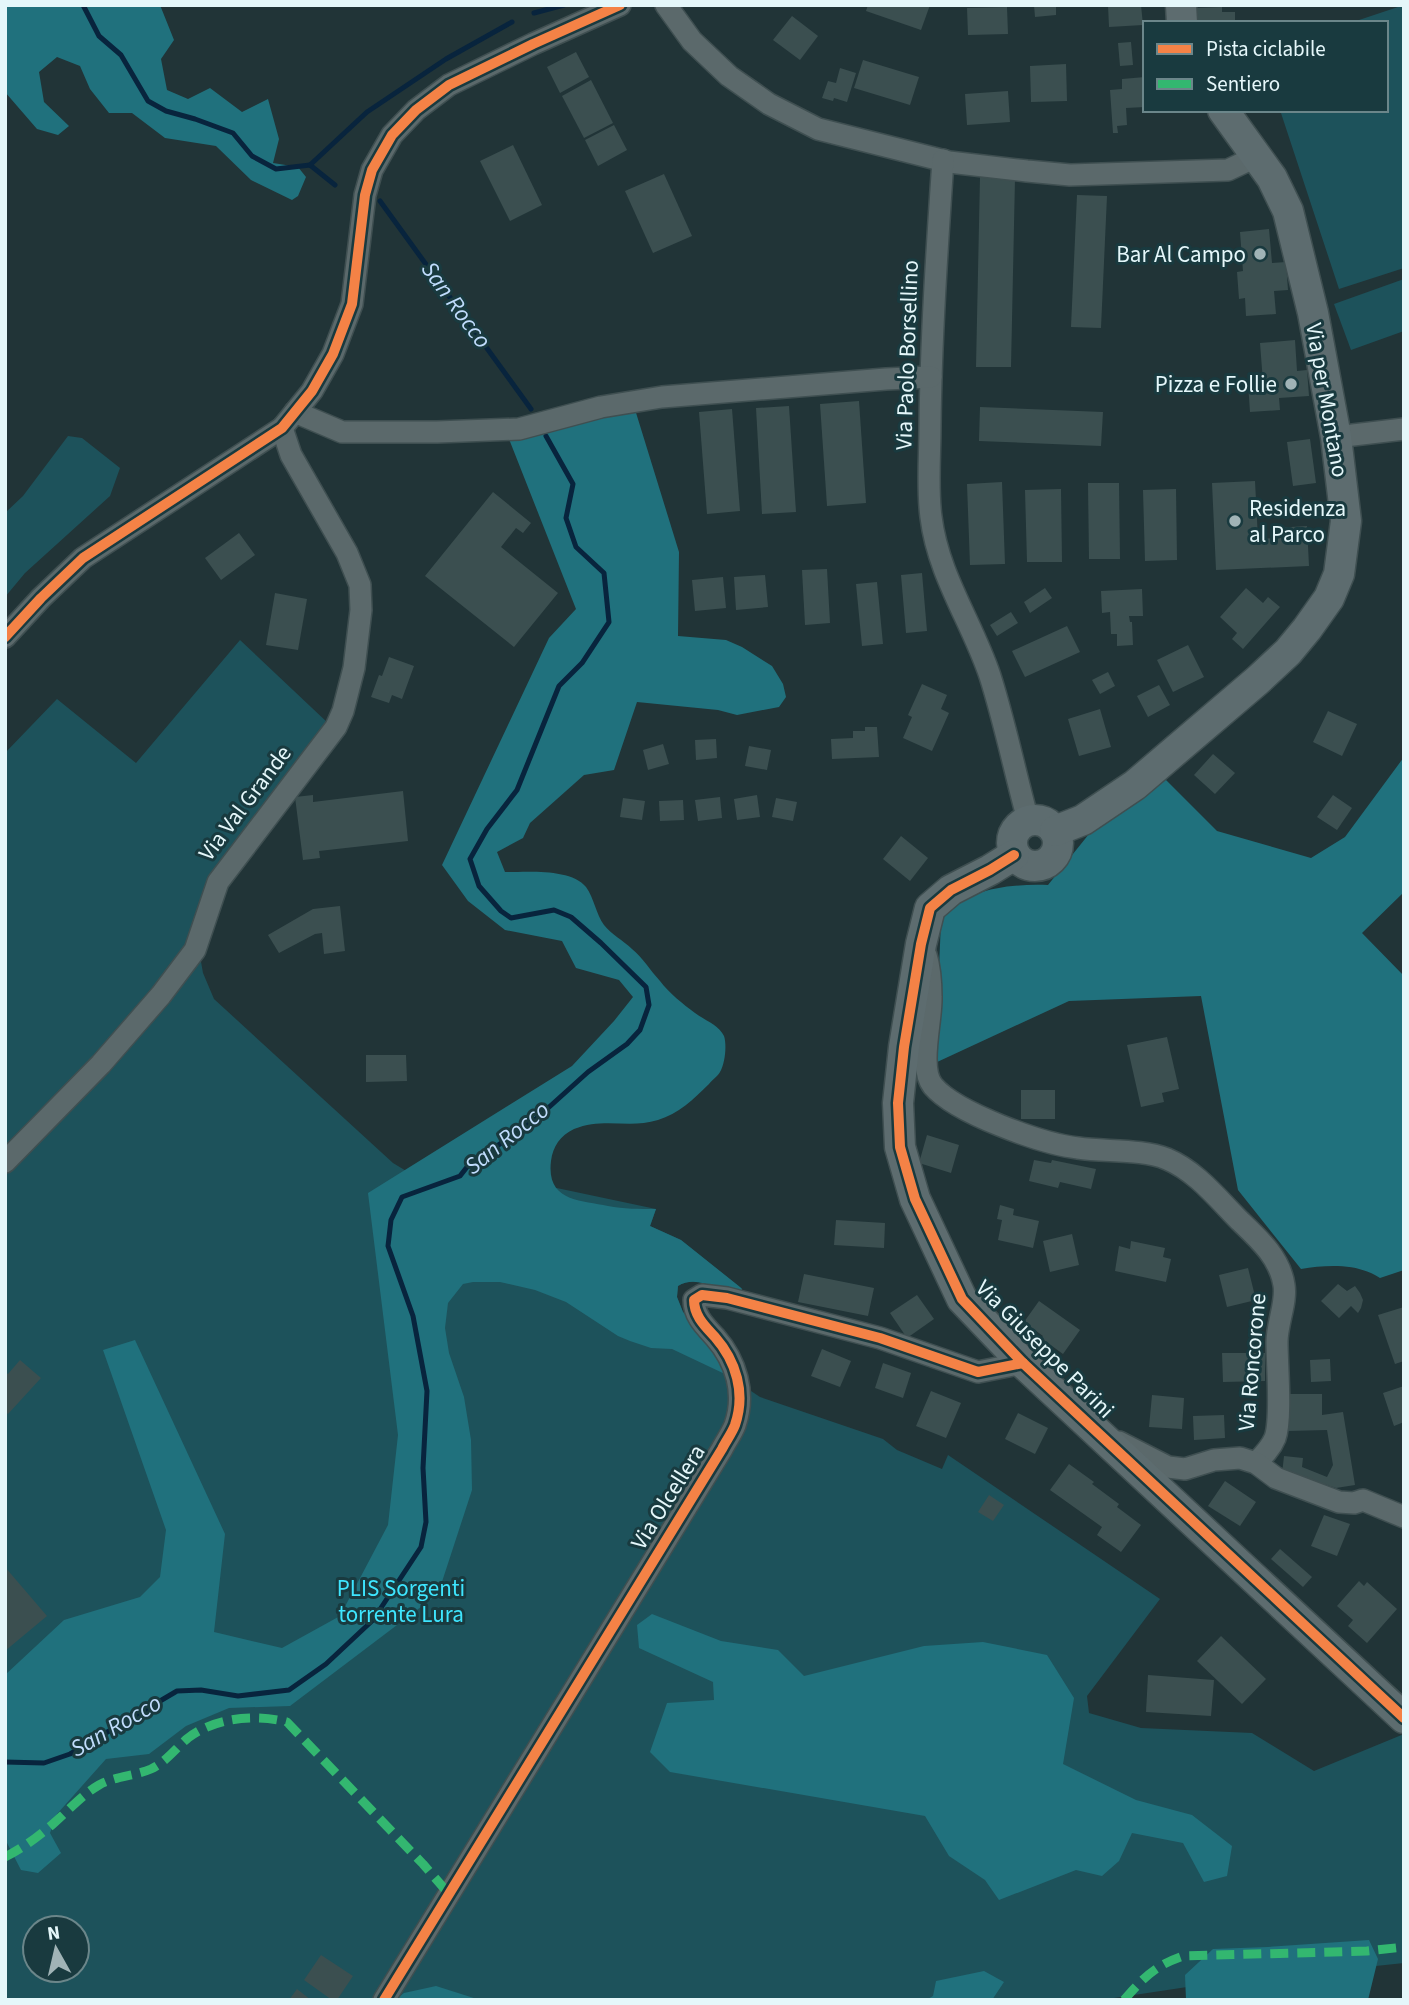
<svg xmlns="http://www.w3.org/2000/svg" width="1409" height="2005" font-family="'Source Sans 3',sans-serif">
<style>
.green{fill:#1d525b;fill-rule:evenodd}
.forest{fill:#20717d}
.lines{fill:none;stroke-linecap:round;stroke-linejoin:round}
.stream{stroke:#08243d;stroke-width:5}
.building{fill:#3b4f50}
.street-casing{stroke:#3f4f51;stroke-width:24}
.secondary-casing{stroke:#3f4f51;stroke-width:33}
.street{stroke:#5b696b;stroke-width:21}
.secondary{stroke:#5d6c6f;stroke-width:30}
.quiet{stroke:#33b770;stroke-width:9;stroke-dasharray:18 9;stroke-linecap:butt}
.cycleway-casing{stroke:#193a3f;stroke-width:15}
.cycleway{stroke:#f48246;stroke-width:10}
.poi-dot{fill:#a0b3b6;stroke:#193a3f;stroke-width:2.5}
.labels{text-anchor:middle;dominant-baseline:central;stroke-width:6;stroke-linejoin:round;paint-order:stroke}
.poi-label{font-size:23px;fill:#e5f7fa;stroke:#193a3f;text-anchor:end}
.street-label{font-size:23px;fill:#e5f7fa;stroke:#193a3f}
.park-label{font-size:23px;fill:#3ee5fe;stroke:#193a3f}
.water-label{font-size:24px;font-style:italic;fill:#c0dcfc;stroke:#193a3f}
</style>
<rect width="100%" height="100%" fill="#213437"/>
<g class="green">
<polygon points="1404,5 1404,268 1339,289 1280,110 1386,110 1386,23 1350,23"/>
<polygon points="1404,279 1404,331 1351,350 1334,304"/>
<polygon points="68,436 82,438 120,468 110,496 25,573 5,597 5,513 23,496"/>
<path d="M240,640l89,84 -11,21 -103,123 -9,19 -6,69 3,17 11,26 179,164 38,23 121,1 104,22 -6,17 31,14 61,49 -3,8c-19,-7 -43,-23 -61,-11l-1,11 6,15 35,35 9,28 33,22 123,42 14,11 45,19 6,-14 212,144 -73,97 2,17 52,15 111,5 62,38 90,-37v229l-197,21 -106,16h-1096v-1247l52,-54 79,64zM35,1928h42v42h-42z"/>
</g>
<g class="forest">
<polygon points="5,5 160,5 174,40 161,59 167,90 188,99 210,88 242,112 268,99 279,139 273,163 298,167 306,177 298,196 292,200 251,180 216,146 165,138 132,113 109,113 90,89 80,66 57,57 39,72 44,102 69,126 58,135 37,129 5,92"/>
<path d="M633,403l46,149 -1,84 48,4 16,7 30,19 11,18 3,13 -7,10 -42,8 -19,-5 -81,-8 -23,68 -30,5 -54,48 -7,15 -26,14 8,20c21,0 66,-4 81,15 8,11 10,27 18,38 7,9 20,16 28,24 11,9 18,21 28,32 9,12 23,23 35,32 9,7 24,12 29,23 3,9 1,28 -4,36 -2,4 -8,8 -11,12 -15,15 -31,30 -51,36 -29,9 -54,-3 -84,9 -14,7 -21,17 -23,32 -5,41 30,39 57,45 16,3 31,3 48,3l-6,17 31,14 59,47 2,2 -3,8c-19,-7 -43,-23 -61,-11l-1,11 6,15 35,35 9,28 -55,-26 -21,-1 -21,-7 -12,-5 -52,-34 -31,-12 -35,-8h-27l-10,2 -15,19 -3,25 4,25 15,44 7,43 1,50 -34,104 -148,112 -61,2 -43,18 -37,28 -43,5 -49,55 -7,19 11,20 -23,20 -17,-3 -16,-31v-164l59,-55 76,-23 20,-20 6,-47 -63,-180 32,-10 90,194 -11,98 68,16 58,-32 48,-91 10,-90 -30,-242 204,-127 42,-45 19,-24 -14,-17 -43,-12 -14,-27 -57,-11 -37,-29 -26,-36 107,-227 27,-29 -67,-170z"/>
<path d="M1404,757v135l-42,41 42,43v294l-24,8c-23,-15 -53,-13 -79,-9l-63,-79 -37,-194 -132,5 -134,62 6,-142c24,-34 70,-37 107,-36l41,-51 75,-56 53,53 94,27 34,-21z"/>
<polygon points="652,1614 721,1641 778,1650 804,1676 924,1646 983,1642 1047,1655 1074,1698 1063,1764 1136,1800 1192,1815 1232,1846 1227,1876 1204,1882 1183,1843 1132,1833 1119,1861 1102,1876 1076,1870 999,1900 985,1880 949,1856 925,1816 670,1772 650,1752 667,1703 714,1700 713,1682 639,1648 637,1625"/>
<polygon points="1369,1940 1378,1959 1368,2000 1186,2000 1185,1975 1213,1949 1268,1947"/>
<polygon points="984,1971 1004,1982 992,2000 926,2000 933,1996 936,1981"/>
<polygon points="436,1986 480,2000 395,2000 404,1993"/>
</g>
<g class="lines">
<g class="stream">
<polyline points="83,5 99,36 121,55 148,101 166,111 195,119 233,133 252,156 276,169 310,165 335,185"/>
<polyline points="534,13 564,5"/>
<polyline points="310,165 367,112 446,59 512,22"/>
<polyline points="380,201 531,409"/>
<polyline points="5,1762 44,1763 70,1754 177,1691 201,1690 238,1696 289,1690 326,1664 373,1620 421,1547 426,1522 423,1468 427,1391 413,1316 388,1246 391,1220 402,1197 460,1176 467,1167 537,1118 588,1072 627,1044 640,1030 649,1005 646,987 601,943 571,917 554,910 511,918 501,911 479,886 470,859 487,829 517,790 559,686 582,663 609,622 604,573 576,547 566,518 573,484 546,436"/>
</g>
</g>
<g class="building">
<polygon points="868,5 930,5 921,30 866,11"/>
<polygon points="1034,5 1056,5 1056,15 1035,17"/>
<polygon points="1108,5 1141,5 1143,25 1109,27"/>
<polygon points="1007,7 1008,34 968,35 967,8"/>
<polygon points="1222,7 1222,12 1235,12 1235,23 1194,23 1194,8"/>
<polygon points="792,16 818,36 800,60 773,40"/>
<polygon points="1131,42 1133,65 1120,66 1118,43"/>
<polygon points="576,52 589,77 560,93 547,67"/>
<polygon points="863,60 919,77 910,105 854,88"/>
<polygon points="1066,64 1067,101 1031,102 1030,66"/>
<polygon points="840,68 856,73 847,102 834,98 833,101 822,98 828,81 836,83"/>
<polygon points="1145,77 1145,107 1126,108 1127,125 1117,126 1118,133 1113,133 1110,90 1122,89 1122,79"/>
<polygon points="591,80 613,123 584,138 562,96"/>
<polygon points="1008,91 1010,122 967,125 965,94"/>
<polygon points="614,125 627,150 598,166 585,140"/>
<polygon points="513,145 542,205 510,221 480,161"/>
<polygon points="664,174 692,236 653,253 625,191"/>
<polygon points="980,177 1015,178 1011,367 976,367"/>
<polygon points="1077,195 1107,196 1101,328 1071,327"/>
<polygon points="1269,229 1272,263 1286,262 1288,290 1274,291 1276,314 1246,316 1245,298 1239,299 1237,272 1243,271 1240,232"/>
<polygon points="1295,340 1297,371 1307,370 1309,396 1279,398 1280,410 1250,412 1248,383 1263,382 1260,343"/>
<polygon points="859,401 866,503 827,506 820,404"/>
<polygon points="789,406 796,512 762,514 756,408"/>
<polygon points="980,407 1103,412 1101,446 979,441"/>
<polygon points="732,409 740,511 707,514 699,412"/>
<polygon points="1310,439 1316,483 1293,486 1287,442"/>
<polygon points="1255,481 1258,539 1275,538 1275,528 1307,526 1309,566 1216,570 1212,483"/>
<polygon points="1002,482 1005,564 970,565 967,484"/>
<polygon points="1088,483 1119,483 1120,559 1089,559"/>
<polygon points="1061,489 1062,562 1027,562 1025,490"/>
<polygon points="1176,489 1177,560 1145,561 1143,490"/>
<polygon points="493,492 531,523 523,533 516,528 501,547 558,593 514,647 425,576"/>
<polygon points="239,533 255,555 221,580 205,558"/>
<polygon points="827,569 830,623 805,625 802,570"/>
<polygon points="922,573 927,631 906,633 901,575"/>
<polygon points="765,575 768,607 736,610 734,577"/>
<polygon points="723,577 726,608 695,611 692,580"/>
<polygon points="877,582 883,644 862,646 856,584"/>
<polygon points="1045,588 1052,598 1030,613 1024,602"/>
<polygon points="1246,588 1263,603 1268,597 1280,607 1243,649 1232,639 1237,633 1220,617"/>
<polygon points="1142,589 1143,616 1129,616 1130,622 1132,622 1133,645 1117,646 1117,634 1111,634 1110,612 1102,613 1101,591"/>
<polygon points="275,593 307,599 298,650 266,645"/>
<polygon points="1011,612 1018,623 997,636 990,625"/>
<polygon points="1067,626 1080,652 1025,677 1012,651"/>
<polygon points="1188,645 1204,677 1173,692 1157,660"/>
<polygon points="389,657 414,666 402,699 392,695 389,703 371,697 379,675 382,676"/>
<polygon points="1108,672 1115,686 1100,694 1092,680"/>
<polygon points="922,684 947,695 941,709 949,713 932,751 903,738 912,717 908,715"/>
<polygon points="1159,685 1170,705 1148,717 1137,696"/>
<polygon points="1100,709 1111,747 1079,756 1068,719"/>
<polygon points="1328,711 1357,724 1342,756 1313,742"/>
<polygon points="865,727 877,727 879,757 832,759 831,739 853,738 853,731 865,731"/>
<polygon points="716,739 717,758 696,760 695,740"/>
<polygon points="663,744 669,764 648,770 643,750"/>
<polygon points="749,746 771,750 767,770 745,766"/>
<polygon points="1213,754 1235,773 1215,794 1194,775"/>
<polygon points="403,791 408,841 319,851 320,858 303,860 295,797 313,795 313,802"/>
<polygon points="757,795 760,817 737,820 734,799"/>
<polygon points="1333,795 1352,808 1337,830 1317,817"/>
<polygon points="720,797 722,818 698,821 695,800"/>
<polygon points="623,798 645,801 642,820 620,817"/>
<polygon points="776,798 797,802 793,821 772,817"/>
<polygon points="683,800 684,820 660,821 659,801"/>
<polygon points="901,836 928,858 910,881 883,859"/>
<polygon points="340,906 345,951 324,954 322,933 315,934 279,953 268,935 313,909"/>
<polygon points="1167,1037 1179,1089 1162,1093 1164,1102 1141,1107 1127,1045"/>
<polygon points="366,1055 406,1055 407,1081 366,1082"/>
<rect x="1021" y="1090" width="34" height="29"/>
<polygon points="927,1135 959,1145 951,1173 919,1163"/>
<polygon points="1034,1160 1051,1163 1052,1160 1096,1169 1091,1189 1060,1182 1058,1188 1029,1181"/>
<polygon points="1000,1205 1014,1209 1013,1215 1039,1221 1033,1248 998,1240 1002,1220 997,1219"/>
<polygon points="836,1220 885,1223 884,1248 834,1245"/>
<polygon points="1072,1234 1079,1265 1050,1272 1043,1241"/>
<polygon points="1131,1241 1165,1248 1163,1257 1171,1259 1166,1282 1115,1271 1119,1246 1130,1249"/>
<polygon points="1248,1268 1256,1300 1227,1307 1219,1275"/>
<polygon points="804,1274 874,1288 868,1316 798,1302"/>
<polygon points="1338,1284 1347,1291 1355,1286 1360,1293 1363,1300 1361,1308 1358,1313 1351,1306 1339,1318 1321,1301"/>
<polygon points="917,1295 934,1319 907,1338 890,1313"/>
<polygon points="1039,1301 1080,1330 1063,1354 1041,1338 1043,1336 1024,1322"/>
<polygon points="1404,1307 1404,1361 1395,1364 1378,1315"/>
<polygon points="822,1349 851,1361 840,1387 811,1376"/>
<polygon points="1222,1353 1265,1353 1265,1381 1223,1382"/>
<polygon points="1330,1359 1331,1381 1311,1382 1310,1360"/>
<polygon points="20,1360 41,1378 8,1414 5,1412 5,1372 8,1374"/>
<polygon points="883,1363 911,1373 903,1398 875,1388"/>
<polygon points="1404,1386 1404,1422 1394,1426 1383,1393"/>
<polygon points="931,1391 961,1403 946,1438 916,1426"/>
<polygon points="1287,1394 1322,1394 1322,1415 1343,1412 1355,1485 1336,1488 1324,1484 1320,1490 1282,1474 1284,1456 1303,1458 1302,1467 1327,1477 1333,1465 1327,1430 1287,1431"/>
<polygon points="1152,1395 1184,1398 1182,1429 1149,1427"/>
<polygon points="1018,1413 1048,1428 1035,1454 1005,1439"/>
<polygon points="1224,1415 1225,1438 1194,1440 1193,1416"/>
<polygon points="1069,1464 1094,1482 1092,1484 1119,1504 1117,1507 1141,1525 1121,1552 1097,1535 1102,1527 1050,1490"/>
<polygon points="1225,1481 1256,1502 1240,1526 1208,1506"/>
<polygon points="989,1495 1004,1505 993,1521 978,1512"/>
<polygon points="1324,1515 1350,1524 1337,1556 1311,1546"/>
<polygon points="1280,1549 1312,1577 1303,1587 1271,1559"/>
<polygon points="5,1567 47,1616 5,1651"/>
<polygon points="1359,1581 1364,1586 1367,1582 1397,1609 1367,1643 1348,1626 1353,1620 1337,1606"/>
<polygon points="1221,1636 1266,1679 1242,1704 1197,1661"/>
<polygon points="1148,1675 1214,1680 1211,1716 1146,1712"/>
<polygon points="321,1955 353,1976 337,2000 332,2000 304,1980"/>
<polygon points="297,1989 311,2000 289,2000"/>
</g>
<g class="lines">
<defs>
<g id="street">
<polyline points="666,5 692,41 729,76 769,104 818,129 949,162 1027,171 1070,175 1228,170 1245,162 1255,154"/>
<path d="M943,160c-6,89 -12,178 -13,266 0,30 -3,62 1,91 7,58 41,105 59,159 15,47 25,97 38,144"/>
<polyline points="295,412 342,432 437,432 519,429 601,407 662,397 886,379 931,377"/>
<polyline points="1336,437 1404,429"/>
<polyline points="5,637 41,598 83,558 282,428 312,391 333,354 352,304 365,195 372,170 392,135 416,110 449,85 533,44 620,5"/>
<path d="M926,955c4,13 5,29 5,42 1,23 -13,71 2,89 23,27 109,58 145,62 28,4 64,1 89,11 29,12 51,40 73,62 19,18 40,37 44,64 3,17 -7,38 -7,57 0,23 5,77 -2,96 -4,10 -12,18 -19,25"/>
<polyline points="5,1162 101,1064 161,995 195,950 218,882 336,727 343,711 354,668 361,610 360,585 347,553 291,455 282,428"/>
<polyline points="1119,1442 1168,1467 1185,1469 1214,1460 1240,1458 1256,1463 1276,1478 1339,1502 1354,1503 1363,1500 1404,1517"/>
<path d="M384,2000l338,-551c4,-8 10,-16 13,-24 11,-32 1,-64 -20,-88 -10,-11 -21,-21 -21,-37l8,-5 25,3 153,40 98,34 45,-9"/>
</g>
<g id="secondary">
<polyline points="1181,5 1182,23"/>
<circle cx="1035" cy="843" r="23"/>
<polyline points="1055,831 1083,820 1135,785 1258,680 1288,652 1307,629 1329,598 1339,574 1346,521 1336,437 1313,313 1288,211 1272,178 1223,110"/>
<polyline points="1014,855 990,870 951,890 930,908 921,944 904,1047 898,1103 900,1147 915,1199 962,1299 1023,1363 1404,1718"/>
</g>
</defs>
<use href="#street" class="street-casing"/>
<use href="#secondary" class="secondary-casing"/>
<use href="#street" class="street"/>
<use href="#secondary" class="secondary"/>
<g class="quiet">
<path d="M5,1857c18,-9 34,-21 49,-34 15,-13 28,-28 45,-38 16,-9 36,-9 52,-16 15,-7 25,-21 37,-31 27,-21 68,-24 99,-16l136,142 26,30"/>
<path d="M1124,2000c19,-22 32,-35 59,-44l184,-5 37,-4"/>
</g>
<defs>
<g id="cycleway">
<polyline points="5,637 41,598 83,558 282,428 312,391 333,354 352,304 365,195 372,170 392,135 416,110 449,85 533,44 620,5"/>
<polyline points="1014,855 990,870 951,890 930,908 921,944 904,1047 898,1103 900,1147 915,1199 962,1299 1023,1363 1404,1718"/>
<path d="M384,2000l338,-551c4,-8 10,-16 13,-24 11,-32 1,-64 -20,-88 -10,-11 -21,-21 -21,-37l8,-5 25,3 153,40 98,34 45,-9"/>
</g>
</defs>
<use href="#cycleway" class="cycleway-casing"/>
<use href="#cycleway" class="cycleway"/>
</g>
<g class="poi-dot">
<circle cx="1260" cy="254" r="7"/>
<circle cx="1291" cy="384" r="7"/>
<circle cx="1235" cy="521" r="7"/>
</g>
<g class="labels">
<g class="poi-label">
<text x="1246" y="254">Bar Al Campo</text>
<text x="1277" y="384">Pizza e Follie</text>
<text x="1249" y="508" text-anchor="start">Residenza<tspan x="1249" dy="26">al Parco</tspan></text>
</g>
<g class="street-label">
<text transform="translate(907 355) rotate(-88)">Via Paolo Borsellino</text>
<text transform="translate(1327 400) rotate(80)">Via per Montano</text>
<text transform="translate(245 803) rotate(-53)">Via Val Grande</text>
<text transform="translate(1045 1349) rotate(45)">Via Giuseppe Parini</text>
<text transform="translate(1252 1362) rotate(-85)">Via Roncorone</text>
<text transform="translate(668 1497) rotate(-58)">Via Olcellera</text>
</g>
<g class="park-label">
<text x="401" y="1588">PLIS Sorgenti<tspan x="401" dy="26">torrente Lura</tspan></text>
</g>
<g class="water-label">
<text transform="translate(456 305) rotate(54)">San Rocco</text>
<text transform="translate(507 1138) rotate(-39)">San Rocco</text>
<text transform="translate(116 1726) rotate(-30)">San Rocco</text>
</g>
</g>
<rect width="1409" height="2005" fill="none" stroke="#e5f7fa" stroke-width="14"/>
<rect x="1143" y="21" width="245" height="91" fill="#193a3f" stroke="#6b868a" stroke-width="2"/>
<rect x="1157" y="44" width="35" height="10" fill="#f48246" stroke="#6b868a" stroke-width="2"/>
<text x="1206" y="56" font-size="21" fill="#e5f7fa">Pista ciclabile</text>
<rect x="1157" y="79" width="35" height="10" fill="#33b770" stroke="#6b868a" stroke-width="2"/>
<text x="1206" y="91" font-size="21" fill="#e5f7fa">Sentiero</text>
<g transform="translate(56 1949) rotate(352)"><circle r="33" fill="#193a3f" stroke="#6b868a" stroke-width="2"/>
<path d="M0-5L12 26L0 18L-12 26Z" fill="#a0b3b6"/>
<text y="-10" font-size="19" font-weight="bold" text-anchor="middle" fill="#e5f7fa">N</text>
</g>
</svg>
